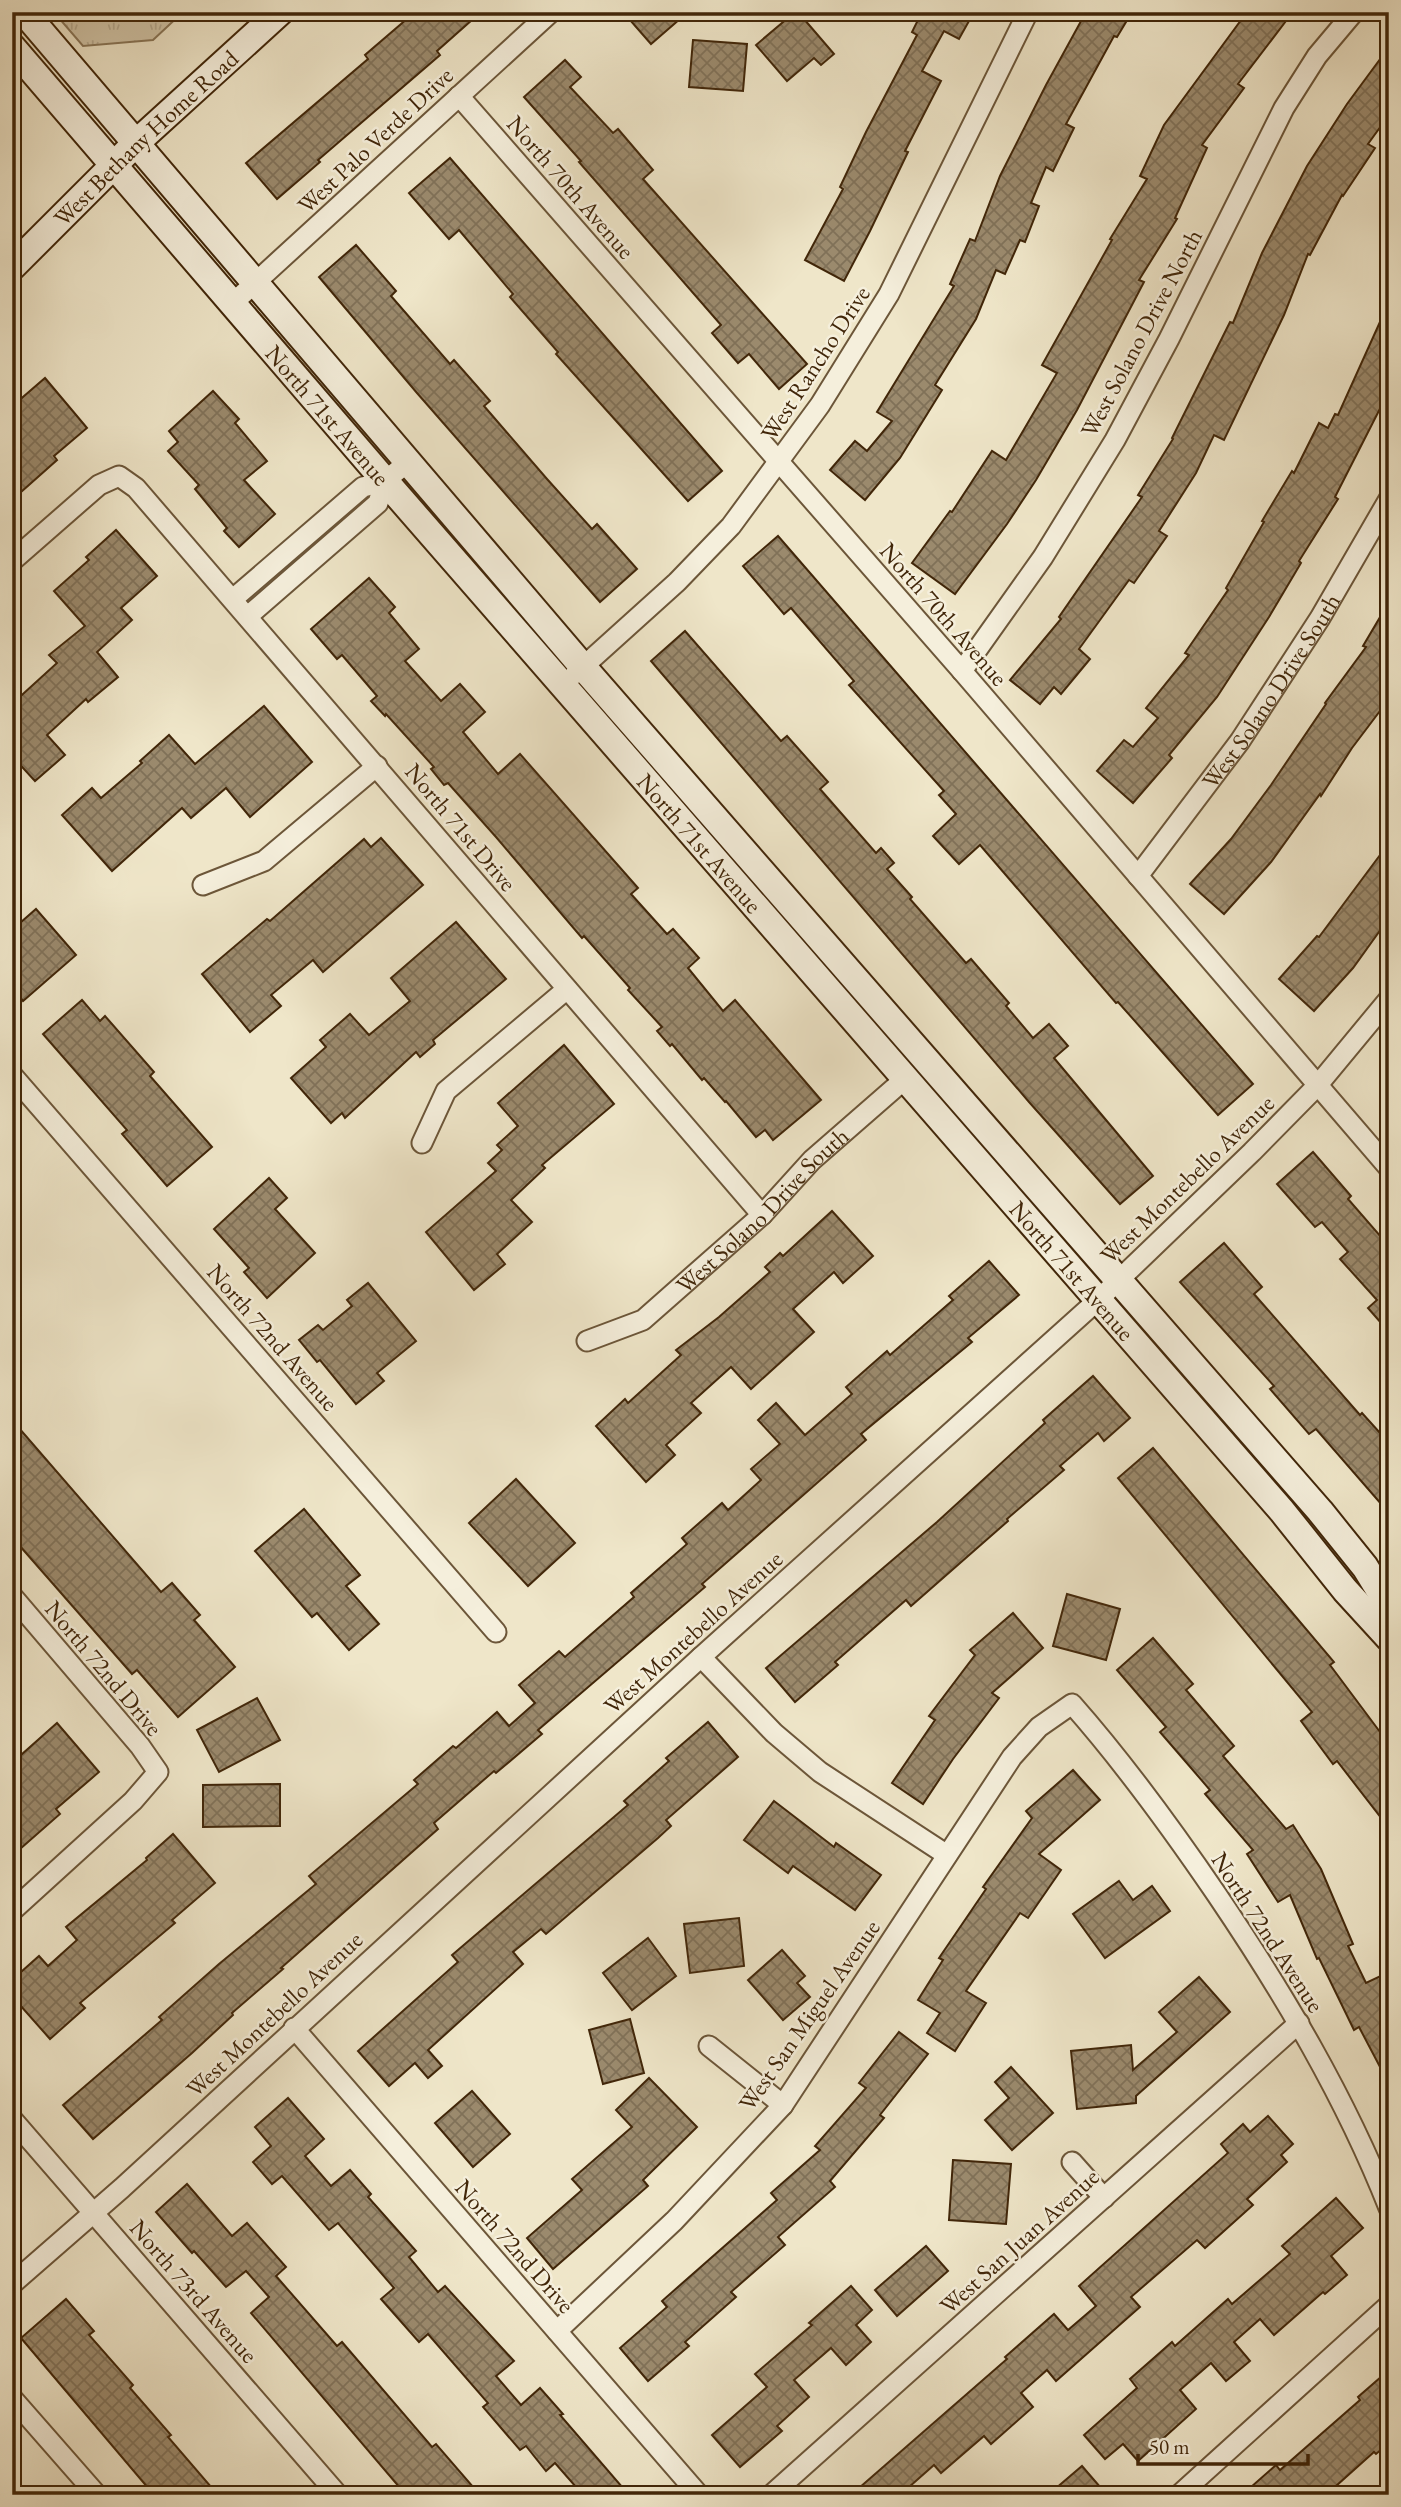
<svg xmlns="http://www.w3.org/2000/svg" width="1401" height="2507" font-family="'EB Garamond',serif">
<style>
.grass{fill:url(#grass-tufts);stroke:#897658;stroke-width:2}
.building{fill:url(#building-cross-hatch);stroke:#412609;stroke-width:2}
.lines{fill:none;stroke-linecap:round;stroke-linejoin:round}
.street-casing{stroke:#6c5639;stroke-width:23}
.secondary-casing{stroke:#412609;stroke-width:30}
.street{stroke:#f5efdc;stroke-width:19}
.secondary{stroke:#f5efdc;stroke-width:26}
.labels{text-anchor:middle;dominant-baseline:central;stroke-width:5;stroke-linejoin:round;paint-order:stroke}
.street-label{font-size:24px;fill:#412609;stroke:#f5efdc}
</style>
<defs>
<pattern id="grass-tufts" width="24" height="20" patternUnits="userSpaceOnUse" patternTransform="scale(1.75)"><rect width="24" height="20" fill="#d1c5a8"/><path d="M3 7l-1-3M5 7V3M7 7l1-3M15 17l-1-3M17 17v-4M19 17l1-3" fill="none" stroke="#b5a98f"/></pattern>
<pattern id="building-cross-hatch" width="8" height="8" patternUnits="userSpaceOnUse" patternTransform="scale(1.75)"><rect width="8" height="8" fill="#9b8a6d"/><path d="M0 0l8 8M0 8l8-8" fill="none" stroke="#807158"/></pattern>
</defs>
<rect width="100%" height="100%" fill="#efe6c9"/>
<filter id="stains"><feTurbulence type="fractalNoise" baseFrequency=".00286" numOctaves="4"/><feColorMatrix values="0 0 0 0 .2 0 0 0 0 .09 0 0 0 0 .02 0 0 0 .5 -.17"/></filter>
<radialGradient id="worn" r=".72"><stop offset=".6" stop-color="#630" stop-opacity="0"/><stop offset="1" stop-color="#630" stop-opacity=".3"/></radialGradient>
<polygon class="grass" points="59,12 183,12 153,40 83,46 58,17"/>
<g class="building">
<polygon points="415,12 481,12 437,51 440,55 318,160 320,162 277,199 246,163 368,59 365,55"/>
<polygon points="623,12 688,12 651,44"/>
<polygon points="795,12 798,12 834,54 821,65 814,58 787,81 756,45"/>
<polygon points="908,12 974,12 959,39 944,31 922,71 941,81 905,151 908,152 870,231 844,281 805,260 843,189 840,187 866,132 917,35 912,32 919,18"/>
<polygon points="1086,12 1132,12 1117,37 1114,36 1066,124 1074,128 1053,171 1046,167 1031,203 1039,206 1025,242 1020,240 1005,274 996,270 976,319 935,385 942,390 900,458 865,500 830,470 855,441 867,451 892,421 877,412 954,286 950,284 970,239 975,241 1000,176 1046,85"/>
<polygon points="1247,12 1275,12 1286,21 1238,84 1244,88 1202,145 1207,148 1175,218 1177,219 1139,280 1144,282 1077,410 1036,480 1007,524 955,594 912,563 950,511 952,512 992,451 1006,460 1057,373 1042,365 1112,240 1110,239 1147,179 1140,176 1164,125"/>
<polygon points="693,40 747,44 743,91 689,87"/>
<polygon points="1389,47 1389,115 1368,144 1375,148 1343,196 1342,195 1310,255 1308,254 1284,315 1224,440 1214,435 1196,473 1159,531 1167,536 1134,583 1129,580 1079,649 1090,659 1061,694 1054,687 1040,704 1010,680 1061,619 1059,617 1142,497 1138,495 1173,439 1172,438 1230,322 1233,323 1262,253 1307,166 1347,104"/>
<polygon points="565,60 581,77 570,87 613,133 618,129 653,170 643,179 807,364 779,389 749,354 738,363 712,333 721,325 579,162 581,161 524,97"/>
<polygon points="450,158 722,471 688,501 556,354 558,352 510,297 513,294 459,230 449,239 409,193"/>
<polygon points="356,245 396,291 391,296 450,364 454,360 490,401 484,406 547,479 592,529 597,524 637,569 600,602 417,393 319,277"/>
<polygon points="1389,302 1389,391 1335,497 1338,499 1299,561 1301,563 1269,617 1217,697 1169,755 1172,758 1133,803 1097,771 1124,740 1133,747 1158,718 1146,708 1189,655 1185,653 1228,590 1226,588 1264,522 1262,521 1292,471 1294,473 1319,423 1328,428 1335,414 1338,415"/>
<polygon points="45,378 87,428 54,456 57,460 12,500 12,414 19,408 16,403"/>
<polygon points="213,391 239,419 235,423 267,461 244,480 275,514 239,547 224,531 227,528 195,489 199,485 168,451 178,442 169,431"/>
<polygon points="116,530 157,576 121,608 132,620 97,652 118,677 88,702 86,699 47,735 65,755 35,781 12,756 12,704 57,663 49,655 85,626 54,591 89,560 86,557"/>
<polygon points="778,536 1253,1084 1218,1115 1118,1002 1116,1003 980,845 959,864 933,836 956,814 939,795 944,791 849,685 854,681 791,608 784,614 743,566"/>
<polygon points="369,578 395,607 389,613 419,649 405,661 441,701 460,684 485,712 463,732 498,774 520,754 638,888 631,894 667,934 673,929 699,958 688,968 723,1011 735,1000 821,1100 773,1140 765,1130 756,1137 726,1101 725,1102 704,1078 702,1080 672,1044 670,1046 657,1031 662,1027 628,990 630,988 584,936 582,938 496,837 448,783 444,785 431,769 434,767 386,714 385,716 371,701 377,696 342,655 337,659 311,629"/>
<polygon points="1389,602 1389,699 1352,748 1321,796 1320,794 1271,862 1224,914 1190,884 1231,839 1271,785 1326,704 1325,703 1366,647 1363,646"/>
<polygon points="685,631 781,741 787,736 828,782 820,789 876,853 881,848 894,863 887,869 912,897 910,899 966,963 971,959 1009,1003 1006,1006 1033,1038 1049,1024 1068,1046 1054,1058 1153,1176 1120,1204 1029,1102 651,661"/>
<polygon points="264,706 312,762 250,817 226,788 191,818 182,808 112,871 62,815 92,788 101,798 142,763 140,761 169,735 195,764"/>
<polygon points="381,838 423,885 323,972 313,960 271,995 281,1006 250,1032 202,974 267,919 270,921 364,839 371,847"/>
<polygon points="1389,843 1389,918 1353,968 1314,1011 1279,979 1317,936 1319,937"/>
<polygon points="36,909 76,955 23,1001 12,988 12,930"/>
<polygon points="456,922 506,979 433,1040 435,1044 420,1057 416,1052 345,1118 342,1113 331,1123 291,1078 326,1047 320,1040 350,1014 369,1035 410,1001 391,978"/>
<polygon points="82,1000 100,1021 105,1016 154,1072 150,1076 212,1147 167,1186 122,1134 127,1130 43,1034"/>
<polygon points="564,1045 614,1104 542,1165 545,1168 511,1200 532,1222 497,1254 505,1264 474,1290 426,1232 496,1171 488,1163 502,1150 497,1145 518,1126 498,1103"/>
<polygon points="1313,1152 1351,1196 1348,1199 1389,1246 1389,1332 1368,1308 1377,1300 1340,1259 1348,1252 1322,1222 1315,1227 1277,1184"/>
<polygon points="269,1178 287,1198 275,1209 315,1253 267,1298 244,1272 249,1268 214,1229"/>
<polygon points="832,1211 873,1256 843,1283 834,1272 793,1309 814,1332 751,1389 731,1367 691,1403 701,1413 666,1445 675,1455 646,1482 596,1426 625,1399 628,1403 681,1355 676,1350 719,1317 770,1272 765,1267 780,1253 783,1256"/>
<polygon points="1224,1243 1262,1287 1254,1294 1360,1415 1362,1413 1389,1443 1389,1513 1316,1429 1309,1434 1270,1389 1274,1386 1180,1282"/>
<polygon points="989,1261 1019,1295 968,1338 972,1342 861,1434 866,1440 702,1584 705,1587 538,1730 542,1734 496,1773 494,1771 434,1823 438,1829 281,1968 283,1969 232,2013 233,2015 192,2053 93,2139 63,2105 162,2020 159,2017 219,1964 316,1884 309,1876 418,1784 414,1780 453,1746 456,1748 497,1712 509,1726 535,1703 519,1685 559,1651 565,1657 634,1597 631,1593 687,1544 682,1538 722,1503 728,1510 761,1480 751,1469 780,1444 758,1420 776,1403 805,1435 852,1394 846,1387 887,1351 890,1355 953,1300 949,1296"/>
<polygon points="368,1283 416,1341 377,1373 384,1381 356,1404 320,1360 317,1362 299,1340 318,1325 323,1330 352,1306 347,1300"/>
<polygon points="1093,1376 1130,1418 1104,1441 1098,1433 1060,1466 1064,1470 1007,1519 1008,1521 911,1606 906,1600 835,1662 838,1665 795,1702 766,1668 937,1522 1045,1423 1043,1420"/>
<polygon points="12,1420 161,1592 172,1583 200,1615 194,1620 235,1667 178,1717 137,1670 132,1674 12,1537"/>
<polygon points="1153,1448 1334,1662 1330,1665 1389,1744 1389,1828 1337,1761 1333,1764 1301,1721 1312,1712 1118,1478"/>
<polygon points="516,1479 575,1543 528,1586 469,1523"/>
<polygon points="304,1509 360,1575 346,1586 379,1624 349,1650 317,1613 312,1617 255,1551"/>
<polygon points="1067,1594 1120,1609 1106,1660 1053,1646"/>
<polygon points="1013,1613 1043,1648 992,1693 999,1698 953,1759 923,1804 892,1783 935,1720 929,1716 975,1655 970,1650"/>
<polygon points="1153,1638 1193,1684 1186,1690 1234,1746 1223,1756 1286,1829 1293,1825 1321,1869 1353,1944 1348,1946 1366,1983 1389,1972 1389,2084 1359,2027 1354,2030 1319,1958 1317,1959 1290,1895 1278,1902 1247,1854 1253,1850 1205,1794 1210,1790 1160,1732 1166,1727 1117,1670"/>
<polygon points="257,1698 280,1740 219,1772 197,1730"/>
<polygon points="708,1722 738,1757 666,1820 671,1826 658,1838 546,1934 541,1929 513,1952 523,1964 428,2050 442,2066 428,2078 415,2063 389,2086 358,2051 458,1962 452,1955 628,1805 624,1801 669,1761 666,1758"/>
<polygon points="57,1723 99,1772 56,1809 60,1814 12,1856 12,1763"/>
<polygon points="1073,1770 1100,1800 1039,1854 1061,1870 1028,1918 1020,1913 966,1991 986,2003 955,2051 927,2033 940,2013 918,2000 943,1960 939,1958 986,1889 983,1887 1032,1818 1026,1811"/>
<polygon points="280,1784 280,1826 203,1827 203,1785"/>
<polygon points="774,1801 834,1847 836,1843 881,1875 855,1910 793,1866 788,1873 744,1840"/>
<polygon points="173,1834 215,1883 172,1920 175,1923 80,2003 85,2008 50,2039 12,1996 12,1980 39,1956 48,1966 77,1940 66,1927 147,1860 146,1858"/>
<polygon points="1119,1881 1133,1900 1152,1886 1170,1911 1105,1958 1073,1914"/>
<polygon points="739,1918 744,1966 690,1973 684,1924"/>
<polygon points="648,1938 676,1976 632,2010 603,1973"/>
<polygon points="782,1950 805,1976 797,1983 810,1997 783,2020 748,1980"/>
<polygon points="1199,1977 1230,2012 1136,2096 1136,2103 1077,2109 1071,2051 1131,2045 1133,2070 1177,2032 1159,2012"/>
<polygon points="630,2019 644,2073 603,2084 589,2030"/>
<polygon points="899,2032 928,2054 880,2115 884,2118 830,2181 835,2187 778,2237 785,2245 731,2292 736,2297 685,2342 689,2346 648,2381 620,2348 667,2307 662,2301 777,2200 771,2193 820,2150 815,2146 866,2088 859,2083"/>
<polygon points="1011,2067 1053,2113 1012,2150 985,2120 1009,2098 995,2082"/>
<polygon points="649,2078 697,2127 643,2180 648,2186 553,2269 527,2238 582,2190 572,2179 632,2127 616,2110"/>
<polygon points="472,2091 510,2134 473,2167 435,2123"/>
<polygon points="288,2098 324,2139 305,2156 331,2186 350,2170 371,2194 368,2197 416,2251 409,2257 438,2292 445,2286 514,2361 496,2376 521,2405 540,2388 563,2414 560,2415 629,2495 583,2495 555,2463 546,2471 526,2446 520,2450 483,2407 488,2403 428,2334 419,2342 381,2299 394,2288 338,2223 329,2230 282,2176 272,2184 253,2162 271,2146 255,2127"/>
<polygon points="1268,2116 1293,2144 1281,2155 1287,2162 1247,2199 1253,2205 1205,2248 1197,2240 1131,2297 1140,2307 1056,2381 1047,2370 1021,2393 1033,2407 991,2444 984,2436 941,2473 934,2465 900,2495 851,2495 1007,2359 1005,2357 1054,2314 1068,2330 1096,2306 1079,2286 1228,2153 1221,2144 1243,2124 1250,2132"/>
<polygon points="953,2160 1011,2164 1006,2224 949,2220"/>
<polygon points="187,2184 232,2236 247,2223 286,2267 276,2276 337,2346 342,2342 432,2447 436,2444 480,2495 406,2495 251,2313 269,2297 246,2271 226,2287 194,2251 192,2253 156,2212"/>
<polygon points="1336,2198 1363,2228 1331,2256 1347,2275 1325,2294 1323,2292 1274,2335 1260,2319 1234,2342 1250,2361 1226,2381 1211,2363 1180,2390 1196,2409 1138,2461 1123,2444 1105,2459 1084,2435 1137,2388 1130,2379 1172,2342 1175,2346 1228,2299 1232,2304 1290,2254 1282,2246"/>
<polygon points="926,2246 948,2271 897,2316 875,2290"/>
<polygon points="851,2286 872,2310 856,2325 871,2342 846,2365 831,2348 794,2380 809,2397 777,2426 782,2431 740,2467 712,2435 767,2387 755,2374 812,2325 809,2323"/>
<polygon points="66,2299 94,2331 89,2335 133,2385 130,2388 171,2435 168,2437 218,2495 154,2495 21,2338"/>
<polygon points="1389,2370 1389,2443 1376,2454 1374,2452 1326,2495 1242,2495 1276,2465 1280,2470 1360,2400 1358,2397"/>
<polygon points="1082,2466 1107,2495 1048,2495"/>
</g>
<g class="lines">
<defs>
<g id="street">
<polyline points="459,96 962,671 1389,1168"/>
<polyline points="233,303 551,12"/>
<polyline points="12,561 99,485 119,476 136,488 762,1215"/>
<polyline points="233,599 363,487 385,481 408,462"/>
<polyline points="248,616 378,503 385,481"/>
<polyline points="962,671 1043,557 1115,440 1169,339 1284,108 1317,56 1354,12"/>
<polyline points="575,674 677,582 731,526 820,405 889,294 1028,12"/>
<path id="s1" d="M1138,876l102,-135 80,-123 69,-119"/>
<polyline points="203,885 264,861 377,766"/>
<polyline points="12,1075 496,1632"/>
<polyline points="422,1143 446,1091 567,989"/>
<path id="s2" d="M587,1341l56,-21 119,-105 50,-55 94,-82"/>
<polyline points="12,1596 140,1746 158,1772 133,1801 12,1911"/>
<polyline points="701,1657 774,1733 820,1772 947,1855"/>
<polyline points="294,2028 699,2495"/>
<polyline points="709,2046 783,2105"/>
<polyline points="12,2119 338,2495"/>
<polyline points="1072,2162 1104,2198"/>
<polyline points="12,2284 122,2188 701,1657 1098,1300 1252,1152 1317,1086 1389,999"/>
<path d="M557,2331l117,-110 109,-116 229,-348 27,-30 33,-23c53,60 100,125 145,191 67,99 128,202 172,313"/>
<polyline points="12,2398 97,2495"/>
<polyline points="771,2495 1299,2023"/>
<polyline points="1179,2495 1389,2305"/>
</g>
<g id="secondary">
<polyline points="24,12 583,667 1320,1511 1365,1567 1389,1606"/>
<path id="s3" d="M12,47l373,434 897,1030 63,79 44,48"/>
<path id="s4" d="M12,267l124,-124 144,-131"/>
</g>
</defs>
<use href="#street" class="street-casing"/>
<use href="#secondary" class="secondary-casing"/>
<use href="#street" class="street"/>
<use href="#secondary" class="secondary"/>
</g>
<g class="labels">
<g class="street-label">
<text stroke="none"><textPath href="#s4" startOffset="186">West Bethany Home Road</textPath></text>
<text transform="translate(375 140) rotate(-43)">West Palo Verde Drive</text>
<text transform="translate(571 187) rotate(49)">North 70th Avenue</text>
<text transform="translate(1141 333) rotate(-62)">West Solano Drive North</text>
<text transform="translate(815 363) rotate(-57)">West Rancho Drive</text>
<text stroke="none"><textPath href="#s3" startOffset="485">North 71st Avenue</textPath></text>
<text transform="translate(944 614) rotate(49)">North 70th Avenue</text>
<text stroke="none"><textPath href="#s1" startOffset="228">West Solano Drive South</textPath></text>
<text transform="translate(461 827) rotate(50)">North 71st Drive</text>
<text stroke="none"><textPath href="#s3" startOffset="1052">North 71st Avenue</textPath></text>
<text transform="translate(1187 1179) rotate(-44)">West Montebello Avenue</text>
<text stroke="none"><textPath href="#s2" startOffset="222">West Solano Drive South</textPath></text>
<text stroke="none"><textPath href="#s3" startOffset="1619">North 71st Avenue</textPath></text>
<text transform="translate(273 1337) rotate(49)">North 72nd Avenue</text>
<text transform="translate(693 1632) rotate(-42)">West Montebello Avenue</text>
<text transform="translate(104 1668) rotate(50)">North 72nd Drive</text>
<text transform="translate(1268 1932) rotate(57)">North 72nd Avenue</text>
<text transform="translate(274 2014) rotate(-43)">West Montebello Avenue</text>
<text transform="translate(809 2015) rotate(-55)">West San Miguel Avenue</text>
<text transform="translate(1019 2241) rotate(-42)">West San Juan Avenue</text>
<text transform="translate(515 2246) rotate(49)">North 72nd Drive</text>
<text transform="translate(194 2291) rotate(49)">North 73rd Avenue</text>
</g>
</g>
<rect width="1401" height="2507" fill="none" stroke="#efe6c9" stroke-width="42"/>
<rect x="14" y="14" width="1373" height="2479" fill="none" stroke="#412609" stroke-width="3.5"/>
<rect x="21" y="21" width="1359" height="2465" fill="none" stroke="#412609" stroke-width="2"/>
<path d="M1138 2454v10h170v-10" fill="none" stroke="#412609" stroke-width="3.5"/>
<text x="1149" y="2454" font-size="21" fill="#412609" stroke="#f5efdc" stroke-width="5" paint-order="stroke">50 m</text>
<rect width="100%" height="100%" filter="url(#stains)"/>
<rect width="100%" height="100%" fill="url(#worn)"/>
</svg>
